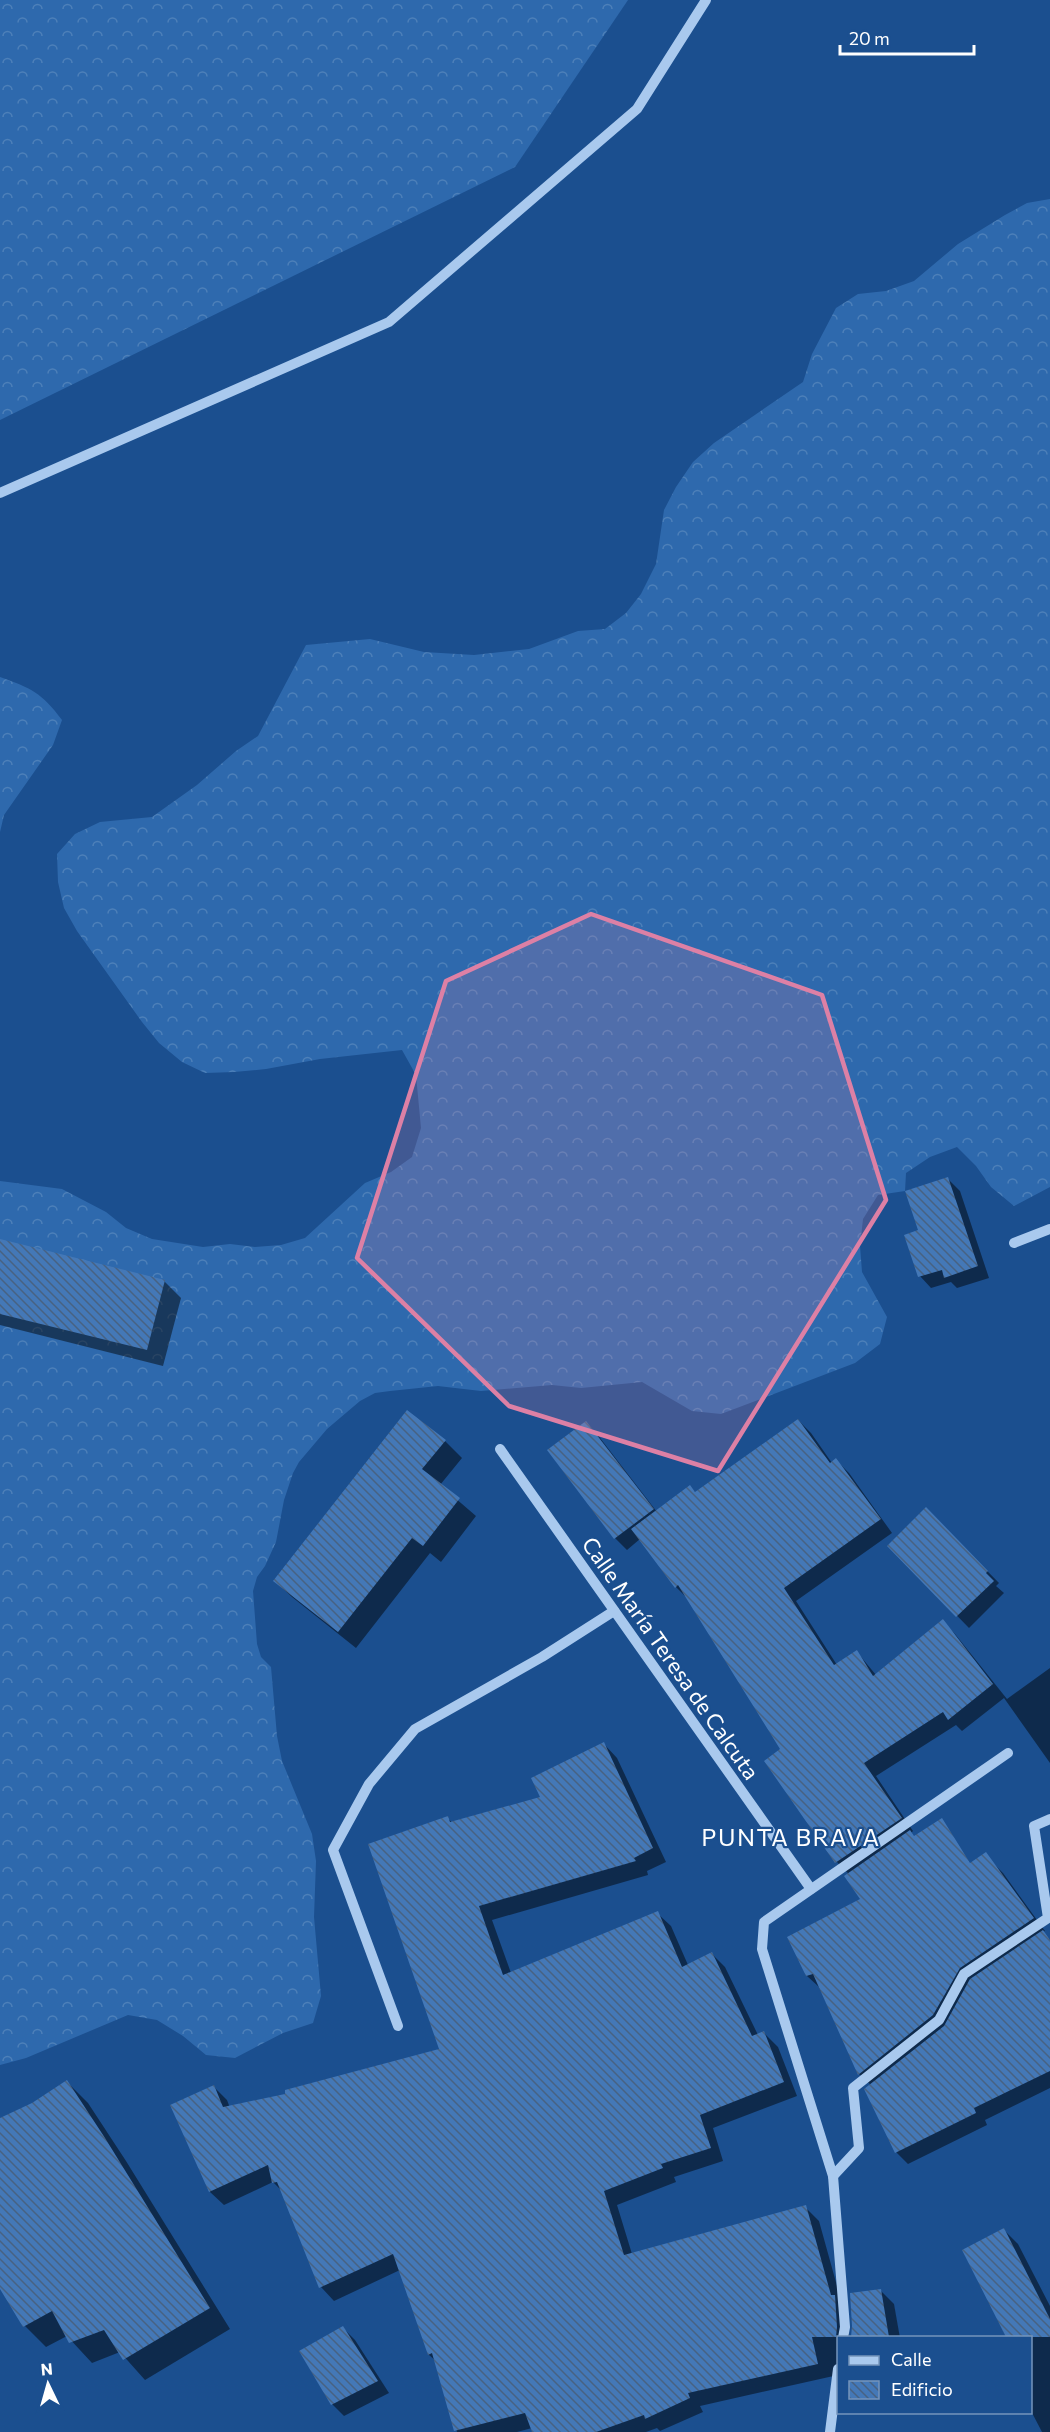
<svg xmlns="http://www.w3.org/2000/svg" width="1050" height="2432" font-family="Commissioner,sans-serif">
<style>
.forest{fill:url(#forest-crowns)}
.shadow{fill:#0007}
.building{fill:url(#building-back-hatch)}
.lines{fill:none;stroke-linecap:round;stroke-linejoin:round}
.minor{stroke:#a9c9ee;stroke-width:10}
.marked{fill:#dd80a5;fill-opacity:0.2;stroke:#dd80a5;stroke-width:4.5;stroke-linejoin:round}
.labels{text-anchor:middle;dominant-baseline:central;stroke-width:4.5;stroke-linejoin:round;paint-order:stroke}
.street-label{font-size:22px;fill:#fff;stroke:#1b4f8f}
.neighbourhood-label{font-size:24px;letter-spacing:1.5px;fill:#fff;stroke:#1b4f8f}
</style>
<defs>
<pattern id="forest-crowns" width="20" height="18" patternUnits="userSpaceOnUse" patternTransform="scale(1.5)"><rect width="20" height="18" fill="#2e69ad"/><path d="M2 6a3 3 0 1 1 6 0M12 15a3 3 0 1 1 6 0" fill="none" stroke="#4d80b9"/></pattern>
<pattern id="building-back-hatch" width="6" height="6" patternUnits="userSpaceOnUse" patternTransform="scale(1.5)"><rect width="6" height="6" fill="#4478b7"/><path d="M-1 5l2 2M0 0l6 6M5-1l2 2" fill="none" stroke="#486282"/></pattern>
</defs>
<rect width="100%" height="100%" fill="#1b4f8f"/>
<g class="forest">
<polygon points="0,0 628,0 515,167 0,420"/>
<polygon points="1050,199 1050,1187 1014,1206 991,1187 976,1166 957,1147 930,1157 906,1173 905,1191 878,1195 863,1219 860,1246 862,1272 887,1317 880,1344 855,1363 721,1414 692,1411 642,1382 581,1388 552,1385 481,1391 438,1386 390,1391 375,1393 360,1401 327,1429 299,1462 293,1473 284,1500 276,1542 265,1566 257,1577 253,1591 257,1644 261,1657 271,1667 277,1736 282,1761 312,1834 316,1861 314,1917 321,1996 313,2023 283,2033 235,2058 206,2055 183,2036 157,2020 128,2015 26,2058 0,2065 0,1181 62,1189 106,1212 126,1228 152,1239 203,1247 230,1244 255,1247 281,1245 305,1238 365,1183 391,1172 412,1157 421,1128 416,1075 402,1050 320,1059 266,1069 234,1072 205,1073 182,1062 159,1043 142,1022 77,931 64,908 58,882 57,854 75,834 100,822 152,817 197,785 236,751 258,736 306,645 370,639 424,652 474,655 529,649 578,631 605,629 626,613 641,594 656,564 664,510 676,487 693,462 714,443 803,382 812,354 836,308 858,294 886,291 914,281 958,244 1005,215 1027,203"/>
<path d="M0,677c31,11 42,16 62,43l-9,25 -49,70 -4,17z"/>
</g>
<g class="shadow">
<polygon points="948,1179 960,1191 989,1278 957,1288 951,1282 931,1288 920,1276 920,1231"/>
<polygon points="0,1240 164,1281 181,1298 163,1366 0,1325"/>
<polygon points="798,1420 811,1433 832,1463 836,1460 849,1473 892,1533 796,1601 837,1665 857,1652 876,1675 942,1621 955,1634 1007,1699 1050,1668 1050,1763 1004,1698 962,1731 956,1725 876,1776 913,1831 911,1833 939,1870 991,1861 1003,1873 1045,1931 1042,1932 1050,1940 1050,2088 985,2120 987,2125 908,2164 896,2152 871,2085 859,2074 819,1987 807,1976 862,1899 849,1874 837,1862 766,1761 782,1750 690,1601 676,1587 640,1539 627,1550 615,1538 586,1423 597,1434 657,1512 690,1487 696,1493"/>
<polygon points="445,1441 462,1458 440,1485 476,1516 441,1562 430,1553 356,1648 292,1597 275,1581"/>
<polygon points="926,1509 999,1583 996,1586 1004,1593 969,1628 889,1546"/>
<polygon points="604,1744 617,1758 666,1862 647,1871 648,1875 492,1920 511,1973 657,1913 671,1926 688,1965 712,1954 725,1967 758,2035 764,2033 778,2047 797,2096 713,2128 723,2161 674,2177 676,2182 617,2205 632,2254 805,2207 819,2221 842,2304 848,2310 849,2338 838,2338 838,2375 700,2406 703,2412 660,2431 657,2428 646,2432 533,2432 532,2428 517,2432 457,2432 436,2361 429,2355 400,2270 334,2301 321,2287 282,2191 273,2182 224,2205 210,2192 172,2105 213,2086 227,2100 230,2108 286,2095 441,2050 447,1818 453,1823 542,1798"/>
<polygon points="67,2082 88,2103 126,2161 230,2329 145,2380 120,2352 92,2363 67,2336 46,2347 25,2326 0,2287 0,2119 33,2104"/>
<polygon points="1004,2230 1018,2244 1050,2306 1050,2432 1042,2432 1030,2409 1030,2338 1007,2338 964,2250"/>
<polygon points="880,2290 894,2304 900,2338 852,2338 854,2326"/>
<polygon points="343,2328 355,2340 389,2393 344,2416 332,2404"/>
</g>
<g class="building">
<polygon points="948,1177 978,1266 944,1278 942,1270 918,1277 904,1235 918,1230 905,1191"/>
<polygon points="0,1239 165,1280 147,1350 0,1314"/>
<polygon points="407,1410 446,1440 422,1469 460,1498 423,1546 412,1538 338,1632 273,1581"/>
<polygon points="798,1419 830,1463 836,1458 881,1519 784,1588 834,1665 857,1650 873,1676 943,1619 993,1684 948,1720 943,1712 864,1763 902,1818 835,1863 764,1761 780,1749 678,1585 675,1588 631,1529 690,1485 695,1492"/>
<polygon points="586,1421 654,1509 614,1539 547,1450"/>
<polygon points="926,1507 988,1571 986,1573 994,1581 956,1617 887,1546"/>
<polygon points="604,1742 653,1848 634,1858 636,1861 479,1906 503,1975 658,1911 682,1967 712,1952 752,2036 764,2031 784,2082 700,2115 711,2148 661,2164 663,2168 604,2191 624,2255 806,2205 831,2295 835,2295 837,2327 836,2337 812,2337 818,2364 688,2393 690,2398 645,2419 644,2415 596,2432 532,2432 525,2413 454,2431 432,2353 428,2355 393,2254 319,2288 277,2182 272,2183 268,2165 209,2192 170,2105 214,2085 223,2107 285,2094 285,2090 439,2049 368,1844 448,1816 450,1822 540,1797 531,1778"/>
<polygon points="942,1818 970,1863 986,1852 1034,1918 960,1968 933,2015 858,2075 813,1974 806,1976 787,1937 860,1899 844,1876 910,1830 914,1836"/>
<polygon points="1043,1930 1050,1940 1050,2071 974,2108 976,2113 895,2153 864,2089 944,2026 970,1979"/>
<polygon points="67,2080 105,2138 210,2308 123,2360 104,2330 69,2343 52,2311 23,2327 0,2289 0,2118 32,2103"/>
<polygon points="1004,2228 1050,2319 1050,2337 1006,2337 962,2250"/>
<polygon points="881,2289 889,2337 851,2337 852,2326 850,2293"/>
<polygon points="343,2326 378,2381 331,2405 299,2351"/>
</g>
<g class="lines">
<g class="minor">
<polyline points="0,493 389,322 637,109 706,0"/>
<polyline points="1014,1243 1050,1229"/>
<polyline points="500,1449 811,1889"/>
<polyline points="398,2026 333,1850 369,1784 415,1729 542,1657 614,1611"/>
<polyline points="833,2176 859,2148 853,2088 939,2020 964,1974 1048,1918 1034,1826 1050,1819"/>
<polyline points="843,2338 845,2327 833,2176 762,1949 764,1922 1008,1753"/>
<polyline points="830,2432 838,2369"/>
</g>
</g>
<path class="marked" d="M591,914l231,81 64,205 -168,271 -209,-65 -152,-148 89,-277z"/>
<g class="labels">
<g class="street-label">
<text transform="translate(671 1658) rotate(55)">Calle María Teresa de Calcuta</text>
</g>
<g class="neighbourhood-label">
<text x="791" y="1836">PUNTA BRAVA</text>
</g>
</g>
<rect x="837" y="2336" width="195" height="78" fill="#1b4f8f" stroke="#7695bc" stroke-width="1.5"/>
<rect x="849" y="2356" width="30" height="9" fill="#a9c9ee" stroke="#7695bc" stroke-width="1.5"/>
<text x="891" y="2366" font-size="18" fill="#ffffff">Calle</text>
<rect x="849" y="2381" width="30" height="18" fill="url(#building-back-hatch)" stroke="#7695bc" stroke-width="1.5"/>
<text x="891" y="2396" font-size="18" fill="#ffffff">Edificio</text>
<g transform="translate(48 2384) rotate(355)" stroke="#1b4f8f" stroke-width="4.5" paint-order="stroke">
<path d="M0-4.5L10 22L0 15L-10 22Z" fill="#ffffff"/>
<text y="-9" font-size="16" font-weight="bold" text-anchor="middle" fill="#ffffff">N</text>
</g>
<path d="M840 45v9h134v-9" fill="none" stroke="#ffffff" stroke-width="3"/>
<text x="849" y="45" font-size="18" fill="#ffffff" stroke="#1b4f8f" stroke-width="4.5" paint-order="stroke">20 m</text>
</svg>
